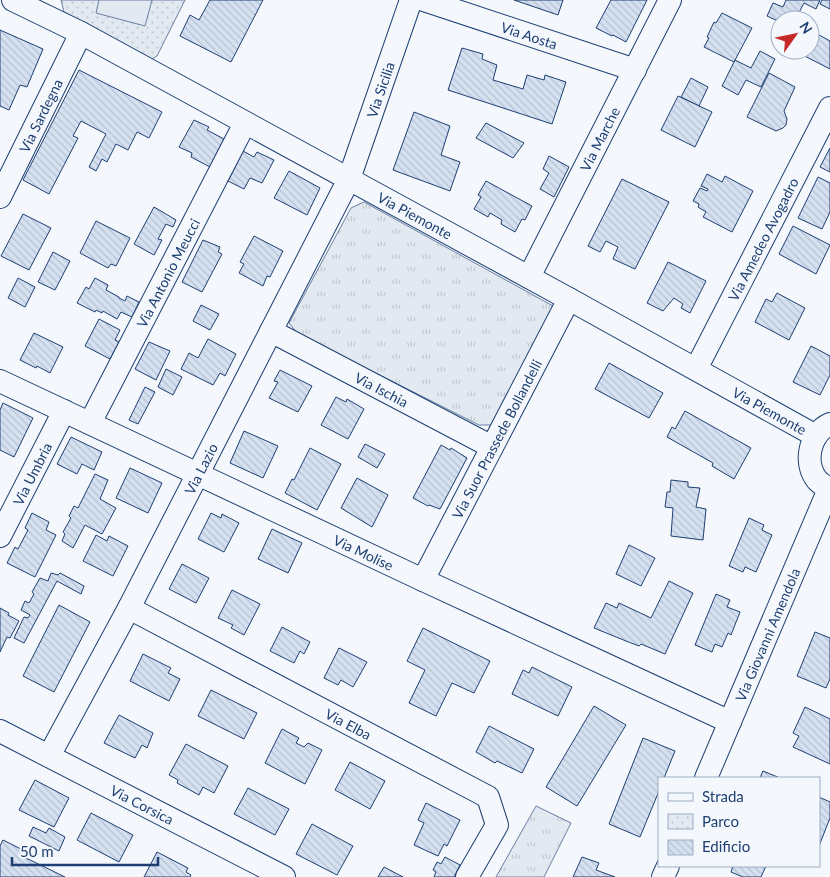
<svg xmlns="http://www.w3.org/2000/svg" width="830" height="877" font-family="Lato,sans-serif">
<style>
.grass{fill:url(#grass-tufts);stroke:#687fa3}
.park{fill:url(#park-dots);stroke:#687fa3}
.pitch{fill:#e3e9f0;stroke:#687fa3}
.building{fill:url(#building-back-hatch);stroke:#1d3f73}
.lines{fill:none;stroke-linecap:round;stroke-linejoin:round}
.minor-casing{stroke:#1d3f73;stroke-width:24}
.minor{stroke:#f4f7fb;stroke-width:22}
.labels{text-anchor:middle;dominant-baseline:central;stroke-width:4;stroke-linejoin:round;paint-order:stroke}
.street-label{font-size:14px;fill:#1d3f73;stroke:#f4f7fb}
</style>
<defs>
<pattern id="grass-tufts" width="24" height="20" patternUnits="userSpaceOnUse" patternTransform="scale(1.25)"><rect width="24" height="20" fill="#e3e9f0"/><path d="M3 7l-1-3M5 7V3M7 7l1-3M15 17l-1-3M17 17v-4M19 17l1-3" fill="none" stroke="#c2c9d1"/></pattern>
<pattern id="park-dots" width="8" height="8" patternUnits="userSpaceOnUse" patternTransform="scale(1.25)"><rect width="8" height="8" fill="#e3e9f0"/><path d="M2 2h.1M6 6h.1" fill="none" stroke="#c2c9d1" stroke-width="1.8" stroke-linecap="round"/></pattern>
<pattern id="building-back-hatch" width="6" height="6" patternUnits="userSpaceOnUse" patternTransform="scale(1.25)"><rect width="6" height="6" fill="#d5e0f0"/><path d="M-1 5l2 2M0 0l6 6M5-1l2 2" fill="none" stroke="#b6c1d1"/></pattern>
</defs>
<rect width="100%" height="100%" fill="#f4f7fb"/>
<g class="grass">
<polygon points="364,202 553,306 495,425 479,425 298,334 289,323 351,208"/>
<polygon points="536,806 571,823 544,877 496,877"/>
</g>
<polygon class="park" points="61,0 185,0 157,56 152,59 64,12"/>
<polygon class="pitch" points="99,0 152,0 145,26 96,13"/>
<g class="building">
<polygon points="210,0 263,0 231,62 180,36 190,15 199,20"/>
<polygon points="514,0 563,0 558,15"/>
<polygon points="611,0 647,0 626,42 613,35 612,36 596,28"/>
<polygon points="786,0 820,0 816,9 804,3 795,20 780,20 780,22 767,16 773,3 783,7"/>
<polygon points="822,0 830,0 830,9 820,4"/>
<polygon points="722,13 752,28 734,62 704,47 709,38 707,37 714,22 716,23"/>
<polygon points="0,30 43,49 27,87 20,85 9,110 0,106"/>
<polygon points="810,30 830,41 830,69 793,50 810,50"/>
<polygon points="462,48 483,54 482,59 497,65 493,80 523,89 527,75 544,80 545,75 566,82 552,124 448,90"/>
<polygon points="760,51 775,59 761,87 746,80 738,95 722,86 735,60 751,68"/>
<polygon points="79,70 162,112 149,138 137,132 128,150 116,144 107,162 102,159 96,171 89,167 106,134 81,121 73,136 78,138 49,194 23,180"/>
<polygon points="769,73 795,87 784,111 787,119 786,125 783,128 776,131 747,117"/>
<polygon points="691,78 708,87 699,106 681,97"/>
<polygon points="678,96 712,112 695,147 661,130"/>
<polygon points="414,112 450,126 441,155 460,162 450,191 393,170"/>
<polygon points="194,120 209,127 207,130 224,139 210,167 191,157 192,153 179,147"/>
<polygon points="486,123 524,143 513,158 476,138"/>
<polygon points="830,148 830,172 820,167"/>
<polygon points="243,151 254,157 257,152 274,160 262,183 250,178 244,189 228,181"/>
<polygon points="549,156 569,167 554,197 540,189 549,173 543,169"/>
<polygon points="289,171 320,188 307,215 274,198"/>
<polygon points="707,174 722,182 725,176 753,191 732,232 703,217 706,212 698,207 699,204 693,201 700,188 707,191 708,189 701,186"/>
<polygon points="818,177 830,183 830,212 822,229 798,218"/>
<polygon points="622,179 669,202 635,269 613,259 618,247 606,241 600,252 588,246"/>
<polygon points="486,181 532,206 525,220 522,219 515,232 501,224 502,220 490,213 488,217 474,209 481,197 478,195"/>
<polygon points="154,207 176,220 173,227 166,224 158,239 162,240 154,255 134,244"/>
<polygon points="23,214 51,228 29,270 1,256"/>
<polygon points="96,221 130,238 116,266 111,264 108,268 80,253"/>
<polygon points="793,226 830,245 816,274 779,254"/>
<polygon points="254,236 283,251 270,277 267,276 263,286 239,273 244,264 240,262"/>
<polygon points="203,240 220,247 218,252 222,254 202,292 182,282"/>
<polygon points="53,252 70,261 55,290 38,282"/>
<polygon points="668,262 706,281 690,313 681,308 683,304 674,298 663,311 647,303"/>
<polygon points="18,278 35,287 25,307 8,298"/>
<polygon points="95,278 108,285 106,290 119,297 119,298 125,301 127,296 139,302 132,317 121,312 117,319 103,311 102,313 96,310 95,312 77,303 86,287 89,289"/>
<polygon points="777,293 805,308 789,340 755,322 766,299 772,302"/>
<polygon points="201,305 219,314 210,330 193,321"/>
<polygon points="99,319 120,330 115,340 119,342 110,359 85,346"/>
<polygon points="34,333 63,347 50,373 37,366 36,368 20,360"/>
<polygon points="208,339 236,354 225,376 220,373 213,385 181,369 189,353 198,358"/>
<polygon points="149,342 170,351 156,380 135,369"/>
<polygon points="811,346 830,356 830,375 820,395 793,382"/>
<polygon points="609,363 663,393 649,418 595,389"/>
<polygon points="166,369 182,377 173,395 158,387"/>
<polygon points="280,370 312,386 298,412 269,398 278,382 274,381"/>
<polygon points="145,387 155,392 138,424 129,420"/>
<polygon points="336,397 346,402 347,399 364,409 348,439 321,425"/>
<polygon points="3,403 33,418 14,457 0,450 0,410"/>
<polygon points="685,411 751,448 734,479 712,466 713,463 667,437 672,427 675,429"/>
<polygon points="244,431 278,446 263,478 230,463"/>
<polygon points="71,437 102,452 94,470 82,464 77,474 57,464"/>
<polygon points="365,444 385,454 377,468 358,457"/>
<polygon points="441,445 450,450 451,448 467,458 440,509 429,505 428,506 413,498"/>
<polygon points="310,448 341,464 317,510 285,493 292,479 294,480"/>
<polygon points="130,468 162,483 148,513 116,498"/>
<polygon points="95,474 108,480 100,499 116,508 102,534 85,525 73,548 62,541 65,534 63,532 71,518 69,516 74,506 78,508"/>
<polygon points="357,478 388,495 372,527 341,508"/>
<polygon points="671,480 688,482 688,487 700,488 696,507 706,509 703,540 671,536 673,508 665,507 667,492 670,492"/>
<polygon points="32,513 49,522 46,530 56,535 35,577 7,563 15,547 18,549 28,530 25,528"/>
<polygon points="211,513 221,518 222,514 239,523 224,552 198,539"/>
<polygon points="749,518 764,525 762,530 772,535 756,572 745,567 743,572 729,566"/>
<polygon points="272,529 302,543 288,573 258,559"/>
<polygon points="96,535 107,541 109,536 128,546 113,576 83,561"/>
<polygon points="629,545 655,558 641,586 616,574"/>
<polygon points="182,564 209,578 196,603 169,589"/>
<polygon points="51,573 58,575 60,573 84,586 81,594 57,581 24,643 14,638 24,617 28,618 30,615 21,610 25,601 29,603 34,594 32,592 40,578 48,581"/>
<polygon points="669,581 693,593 665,654 641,644 639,646 626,641 594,628 606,603 617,608 619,603 651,618"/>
<polygon points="232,590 260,604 244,635 231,628 233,625 218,618"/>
<polygon points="716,594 730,600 727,607 740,612 731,635 728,633 722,647 715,644 712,652 695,645"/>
<polygon points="59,605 90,622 54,692 23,676"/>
<polygon points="0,608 9,613 8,615 19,621 10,638 7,637 0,652"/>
<polygon points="282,627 310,642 304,654 300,651 294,663 270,651"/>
<polygon points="423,628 490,661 474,693 452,683 436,716 409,703 425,670 407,661"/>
<polygon points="815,632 830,638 830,679 826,688 797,676"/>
<polygon points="339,648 367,662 353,687 341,680 338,685 324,678"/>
<polygon points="143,654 171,668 168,673 180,679 169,701 130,681"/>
<polygon points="532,667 572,687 558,716 512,694 523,670 529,673"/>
<polygon points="211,690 257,713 244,739 198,716"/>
<polygon points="594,706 626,725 577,806 546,787"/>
<polygon points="805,707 830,719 830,764 793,747 799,736 793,733"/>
<polygon points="119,715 153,733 147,748 142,745 135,758 104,743"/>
<polygon points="489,726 534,749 522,773 497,761 495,763 476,752"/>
<polygon points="282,729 299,738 296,743 304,747 308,743 322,750 305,784 265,763"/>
<polygon points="643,738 675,751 664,778 659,778 659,791 640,837 609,824"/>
<polygon points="186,744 228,766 214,793 203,787 199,795 177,783 178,780 169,775"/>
<polygon points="350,762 385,781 370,809 335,790"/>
<polygon points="763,771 780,778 760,778"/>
<polygon points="35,780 69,798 54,827 19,810"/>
<polygon points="248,788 289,809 275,835 234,814"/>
<polygon points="819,797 830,802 830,818 819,846"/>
<polygon points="426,803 460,820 447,846 444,844 438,856 414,845 424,823 418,820"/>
<polygon points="91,813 133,835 119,862 77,840"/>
<polygon points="312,824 353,846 337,875 296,854"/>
<polygon points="33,827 46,833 49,828 65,837 59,851 29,836"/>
<polygon points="3,840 29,853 26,858 65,877 0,877 0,846"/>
<polygon points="157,852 188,868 186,872 191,875 190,877 144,877"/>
<polygon points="445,857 460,865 454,877 434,877 436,872 433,870 437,862 441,864"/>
<polygon points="582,857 599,863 596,870 615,877 573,877"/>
<polygon points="733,866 766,866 761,877 743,877 731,872"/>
<polygon points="384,867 403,877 378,877"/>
</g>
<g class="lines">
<defs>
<g id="minor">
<path id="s1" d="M13,0l68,33 488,266 247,137"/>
<path id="s2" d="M424,0l211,70"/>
<path id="s3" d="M0,197l81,-164"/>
<path id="s4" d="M529,277l141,-277"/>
<path id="s5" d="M271,331l221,116"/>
<path id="s6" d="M696,369l134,-261"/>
<path id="s7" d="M0,381l423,199 307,142"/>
<path id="s8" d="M90,423l155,-300"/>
<path d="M830,424c-20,9 -27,38 -13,56 3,3 9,7 13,9"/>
<path id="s9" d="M0,536l64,-125"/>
<path id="s10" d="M423,580l146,-281"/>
<path id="s11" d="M129,608l359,189 9,28 -30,52"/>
<path id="s12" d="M0,731l284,146"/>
<path id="s13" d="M49,756l80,-148 220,-429 62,-179"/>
<path id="s14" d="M706,778l123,-289"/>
<polyline points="663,877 668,866"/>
</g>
</defs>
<use href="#minor" class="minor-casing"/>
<use href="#minor" class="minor"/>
</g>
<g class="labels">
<g class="street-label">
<text stroke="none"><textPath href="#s2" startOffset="111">Via Aosta</textPath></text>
<text stroke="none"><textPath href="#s13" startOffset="745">Via Sicilia</textPath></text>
<text stroke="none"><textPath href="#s3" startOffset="91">Via Sardegna</textPath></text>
<text stroke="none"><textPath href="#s4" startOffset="155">Via Marche</textPath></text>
<text stroke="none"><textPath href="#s1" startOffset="456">Via Piemonte</textPath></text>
<text stroke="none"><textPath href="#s6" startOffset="146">Via Amedeo Avogadro</textPath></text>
<text stroke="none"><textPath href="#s8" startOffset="169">Via Antonio Meucci</textPath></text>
<text stroke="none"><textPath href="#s5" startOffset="125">Via Ischia</textPath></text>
<text stroke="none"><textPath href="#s1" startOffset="861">Via Piemonte</textPath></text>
<text stroke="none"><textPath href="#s10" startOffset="159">Via Suor Prassede Bollandelli</textPath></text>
<text stroke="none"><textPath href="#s13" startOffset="325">Via Lazio</textPath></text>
<text stroke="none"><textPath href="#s9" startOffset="70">Via Umbria</textPath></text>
<text stroke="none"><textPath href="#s7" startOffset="402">Via Molise</textPath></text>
<text stroke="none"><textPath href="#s14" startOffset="156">Via Giovanni Amendola</textPath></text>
<text stroke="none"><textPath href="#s11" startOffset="248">Via Elba</textPath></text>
<text stroke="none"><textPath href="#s12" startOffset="160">Via Corsica</textPath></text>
</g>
</g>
<rect x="658" y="777" width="162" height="90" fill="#f4f7fb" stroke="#9eadc5"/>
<rect x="668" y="793" width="25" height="8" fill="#f4f7fb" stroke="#9eadc5"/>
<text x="702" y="802" font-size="15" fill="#1d3f73">Strada</text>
<rect x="668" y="814" width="25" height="15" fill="url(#park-dots)" stroke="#9eadc5"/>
<text x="702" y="827" font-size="15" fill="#1d3f73">Parco</text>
<rect x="668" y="840" width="25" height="15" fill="url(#building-back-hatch)" stroke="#9eadc5"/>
<text x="702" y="852" font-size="15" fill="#1d3f73">Edificio</text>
<g transform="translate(795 35) rotate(57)"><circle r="24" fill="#f4f7fb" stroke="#9eadc5"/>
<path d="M0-4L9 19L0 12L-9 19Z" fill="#c62828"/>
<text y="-8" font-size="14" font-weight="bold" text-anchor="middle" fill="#1d3f73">N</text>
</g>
<path d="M12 857v8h146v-8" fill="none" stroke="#1d3f73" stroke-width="2.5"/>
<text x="20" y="857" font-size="15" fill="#1d3f73" stroke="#f4f7fb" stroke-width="4" paint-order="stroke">50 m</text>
</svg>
